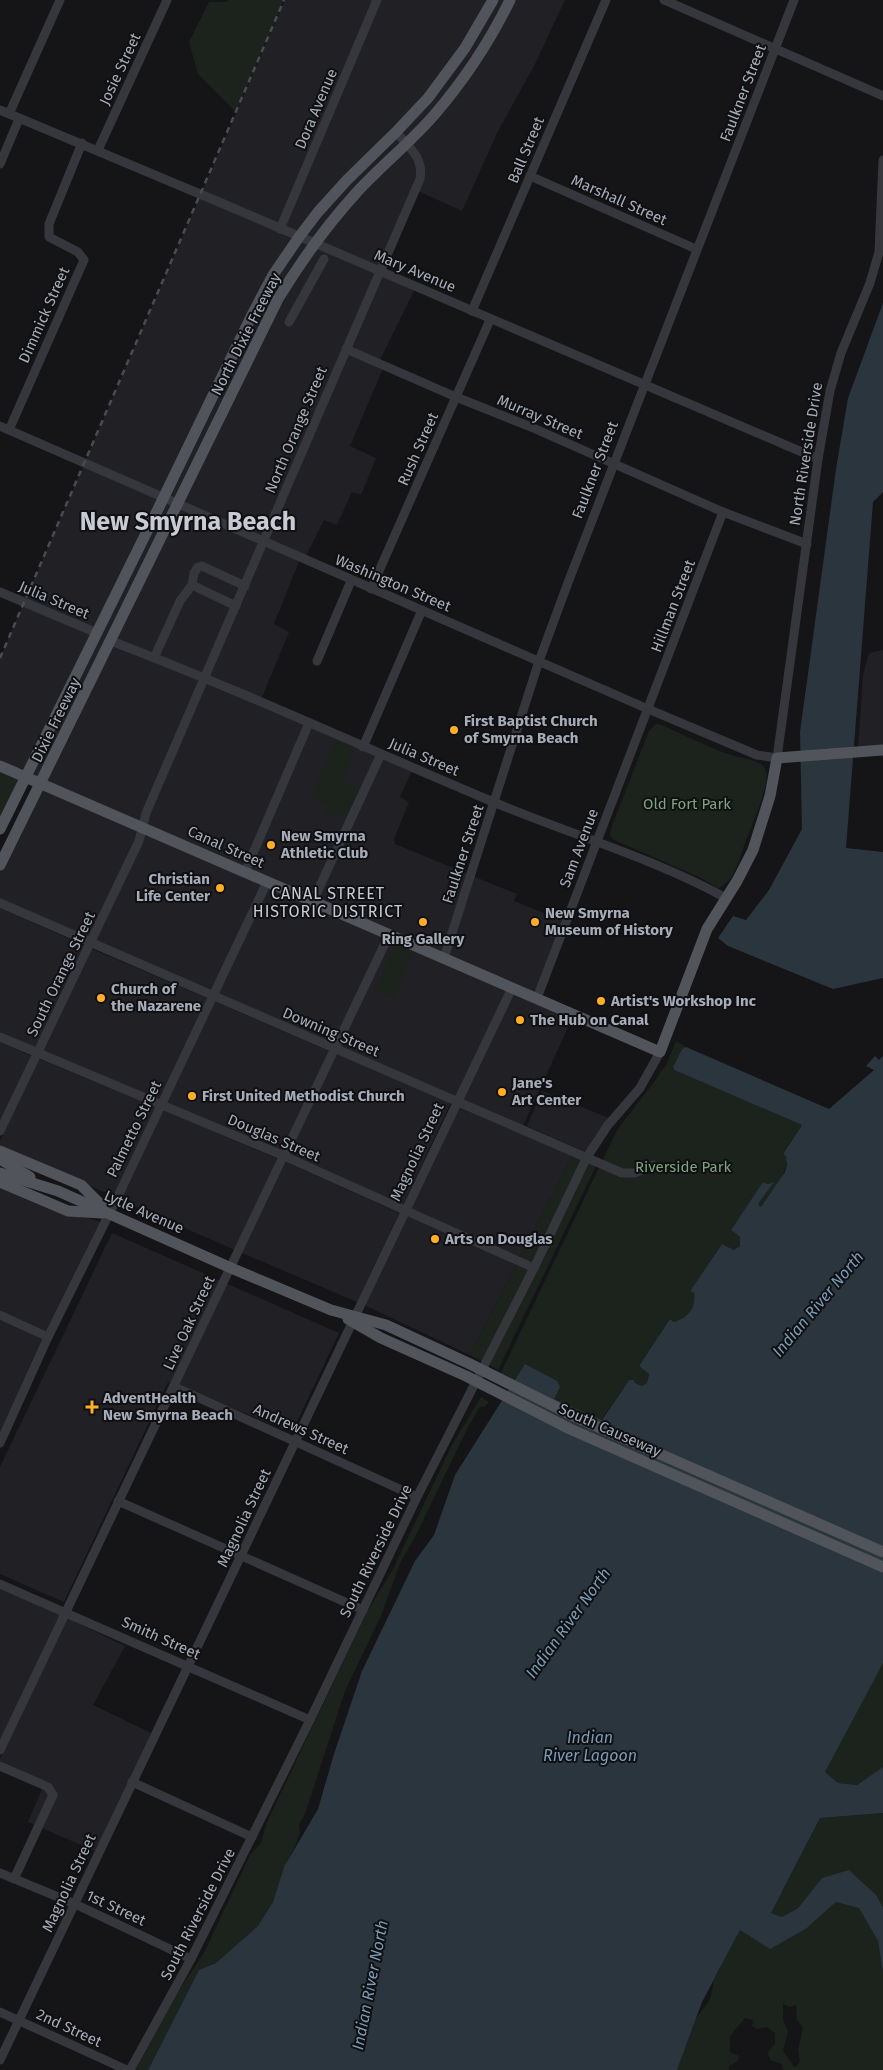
<svg xmlns="http://www.w3.org/2000/svg" width="883" height="2070" font-family="'Fira Sans',sans-serif">
<style>
.built{fill:#212125}
.green{fill:#1b231c;fill-rule:evenodd}
.water{fill:#2a353d}
.lines{fill:none;stroke-linecap:round;stroke-linejoin:round}
.minor{stroke:#36373d;stroke-width:9}
.major{stroke:#52545c;stroke-width:11}
.rail{stroke:#494b52;stroke-width:2.5;stroke-dasharray:6 5;stroke-linecap:butt}
.poi-dot{fill:#ffaf26;stroke:#101013;stroke-width:2}
.labels{text-anchor:middle;dominant-baseline:central;stroke-width:4;stroke-linejoin:round;paint-order:stroke}
.street-label{font-size:15px;fill:#a6adb9;stroke:#101013}
.poi-label{font-size:15px;font-weight:bold;fill:#a6adb9;stroke:#101013;text-anchor:start}
.park-label{font-size:15px;fill:#7ca57d;stroke:#101013}
.neighbourhood-label{font-size:16px;letter-spacing:1px;fill:#c8cbd4;stroke:#101013}
.water-label{font-size:16px;font-style:italic;fill:#7a9cb7;stroke:#101013}
.town-label{font-size:25px;font-weight:bold;fill:#c8cbd4;stroke:#101013}
</style>
<rect width="100%" height="100%" fill="#151518"/>
<g class="built">
<polygon points="285,0 565,0 535,64 498,131 462,211 416,190 379,271 416,287 378,364 384,366 350,446 376,458 361,495 352,492 337,525 324,520 304,560 300,559 274,624 289,632 260,702 413,768 400,797 409,802 394,839 395,844 517,894 514,901 566,922 537,998 574,1014 522,1128 0,903 0,865 41,783 0,766 0,658"/>
<polygon points="883,650 883,746 858,748 863,675 869,653"/>
<polygon points="0,908 85,946 36,1048 0,1032"/>
<polygon points="92,949 207,998 159,1099 43,1051"/>
<polygon points="214,1001 329,1051 282,1151 167,1102"/>
<polygon points="0,1042 32,1056 0,1122"/>
<polygon points="337,1054 451,1102 403,1205 289,1154"/>
<polygon points="39,1059 156,1107 113,1196 0,1146 0,1141"/>
<polygon points="542,1091 609,1118 586,1152 527,1126"/>
<polygon points="459,1106 572,1156 520,1257 411,1208"/>
<polygon points="163,1110 278,1159 235,1250 120,1200"/>
<polygon points="286,1162 399,1213 357,1302 242,1253"/>
<polygon points="0,1186 100,1222 46,1331 0,1310"/>
<polygon points="407,1216 516,1265 470,1355 364,1305"/>
<polygon points="112,1233 339,1333 292,1432 168,1382 64,1602 0,1574 0,1467"/>
<polygon points="0,1320 42,1339 0,1432"/>
<polygon points="0,1589 60,1614 0,1741"/>
<polygon points="67,1618 125,1646 93,1705 151,1733 95,1851 28,1822 43,1787 0,1768 0,1759"/>
</g>
<g class="green">
<polygon points="228,0 284,0 236,112 198,74 189,42 209,2 227,2"/>
<path d="M656,724l6,1c20,9 40,19 60,27 9,4 20,5 29,8 7,3 13,4 15,11 4,13 -14,55 -20,69 -6,16 -11,42 -28,48l-17,-10 -89,-39 -2,-5 2,-8 37,-95z"/>
<polygon points="337,735 357,744 343,780 355,786 362,794 351,819 335,813 333,819 324,811 326,806 311,798"/>
<polygon points="0,766 27,777 0,829"/>
<polygon points="399,943 416,949 394,997 372,988 379,983 394,945"/>
<path d="M676,1041l10,6 -4,2 -9,18 1,3 128,55 -19,28 4,3c2,17 -16,36 -26,51l-3,-3 15,-22 -5,2 -4,-2 -33,48 9,7v9l-6,4 -12,-6 -32,47 4,2c2,17 -6,24 -20,29l-4,-3 -31,47 10,7 -2,10 -5,3 -7,-3 -1,-3h-5l-38,54 -95,-51 121,-253 37,-48 12,-17z"/>
<polygon points="572,1156 582,1160 533,1263 520,1257"/>
<polygon points="589,1163 596,1166 498,1370 489,1365 540,1266"/>
<polygon points="516,1265 529,1271 482,1361 470,1355"/>
<polygon points="481,1397 489,1402 485,1406 480,1407 469,1425 415,1537 400,1563 381,1616 345,1691 305,1814 299,1825 300,1833 296,1844 284,1868 273,1902 258,1926 216,1963 199,1970 148,2070 136,2070 166,2010 205,1951 250,1855 261,1843 267,1822 368,1610 392,1571 452,1445"/>
<polygon points="883,1652 883,1767 857,1785 838,1783 827,1785 824,1762"/>
<polygon points="883,1813 883,1907 876,1895 822,1878 798,1908 782,1917 771,1913 777,1896 783,1891 820,1818"/>
<path d="M836,1902l23,5 19,34 5,32v97h-99l-3,-6 -11,-4 -2,-8 7,-8v-11l-8,-6 -10,2 -5,-3 1,-6 -8,-2 -15,18v16l9,4 -2,6 -8,4v4h-52l19,-52 14,-18 4,-20 26,-50 67,-2zM783,2004l7,3 6,-2 1,15 6,8 -5,22 2,12 -5,6 -12,-17 5,-19 -5,-13z"/>
</g>
<g class="water">
<polygon points="883,303 883,492 873,502 846,848 883,852 883,978 833,989 728,946 718,938 733,916 746,920 769,890 802,829 800,732 836,469 848,398"/>
<path d="M686,1047l143,62 45,-39 -8,-4 9,-10 4,4 4,-4v607l-58,109 13,11 19,2 26,-18v46l-63,5 -49,95 11,4 16,-9 24,-30 27,-8 27,25 7,12v66l-5,-32 -19,-33 -23,-6 -29,26 -37,21 -30,-19 -38,72 -25,68h-529l51,-100 17,-7 42,-37 15,-24 11,-35 34,-58 16,-55 28,-83 53,-110 19,-26 21,-60 70,-111 32,17 3,6 -6,12 48,21 27,-40h5l1,3 7,3 5,-3 2,-9 -10,-8 31,-47 4,3c14,-5 22,-13 20,-29l-4,-2 32,-47 12,6 6,-4v-9l-9,-7 32,-48 5,2 6,-2 -16,22 3,3 24,-35 2,-7 -1,-9 -3,-2 19,-29 -128,-55 -1,-3 9,-18z"/>
</g>
<g class="lines">
<g class="minor">
<polyline points="664,0 883,96"/>
<polyline points="0,110 226,205 818,459"/>
<polyline points="9,114 60,0"/>
<polyline points="98,150 167,0"/>
<polyline points="0,164 19,119"/>
<polyline points="530,176 696,249"/>
<polyline points="280,229 377,0"/>
<polyline points="472,311 606,0"/>
<polyline points="289,322 324,259"/>
<polyline points="346,349 456,397 531,427 723,512 807,544"/>
<polyline points="0,426 648,709 757,755 777,758 818,459 830,391 841,353 870,283 879,252 883,160"/>
<polyline points="9,430 84,260 78,252 49,237 49,224 82,143"/>
<polyline points="192,585 194,573 198,567 202,566 245,586"/>
<polyline points="371,589 490,320"/>
<polyline points="0,592 97,633"/>
<path d="M111,641c129,49 254,107 380,160 78,33 160,56 235,97"/>
<polyline points="154,658 180,601 192,585 236,606"/>
<polyline points="317,661 351,581"/>
<polyline points="363,747 422,610"/>
<polyline points="245,872 309,723"/>
<polyline points="313,901 381,754"/>
<polyline points="0,903 622,1173 635,1173 653,1165"/>
<polyline points="444,958 539,661 569,580 794,0"/>
<polyline points="537,998 723,512"/>
<polyline points="0,1037 284,1156 534,1268"/>
<path d="M0,1131l139,-290 7,-28 274,-634c4,-21 -11,-32 -24,-47"/>
<polyline points="0,1315 48,1337"/>
<polyline points="175,1387 417,1497"/>
<polyline points="0,1443 48,1337 118,1196 267,882"/>
<polyline points="118,1501 363,1610"/>
<polyline points="0,1584 310,1720"/>
<polyline points="0,1750 389,935"/>
<polyline points="0,1766 48,1787 53,1795 14,1879"/>
<polyline points="132,1782 252,1837"/>
<polyline points="0,1873 75,1904 191,1959"/>
<polyline points="0,2012 127,2070"/>
<polyline points="0,2060 512,988"/>
<polyline points="130,2070 191,1959 310,1720 417,1497 534,1268 587,1157 608,1125 640,1088 660,1052"/>
</g>
<g class="major">
<polyline points="0,766 660,1052 707,929 737,881 753,850 770,796 777,758 883,750"/>
<polyline points="0,829 160,505 252,315 273,275 299,237 318,212 347,180 396,132 428,98 465,48 493,0"/>
<path d="M0,865l278,-566c23,-38 49,-74 79,-107 25,-27 54,-50 78,-78 30,-35 55,-73 75,-114"/>
<polyline points="0,1151 81,1185 104,1208"/>
<polyline points="0,1159 30,1177"/>
<polyline points="0,1173 58,1191 231,1268 331,1310 386,1325 470,1364 578,1418 883,1552"/>
<polyline points="0,1182 68,1211 102,1213"/>
<polyline points="348,1319 381,1338 466,1376 570,1429 883,1567"/>
</g>
<polyline class="rail" points="0,658 284,0"/>
</g>
<g class="poi-dot">
<circle cx="454" cy="730" r="5"/>
<circle cx="271" cy="845" r="5"/>
<circle cx="220" cy="888" r="5"/>
<circle cx="423" cy="922" r="5"/>
<circle cx="535" cy="922" r="5"/>
<circle cx="101" cy="998" r="5"/>
<circle cx="601" cy="1001" r="5"/>
<circle cx="520" cy="1020" r="5"/>
<circle cx="502" cy="1092" r="5"/>
<circle cx="192" cy="1096" r="5"/>
<circle cx="435" cy="1239" r="5"/>
<path d="M89.5 1399.5h5v5h5v5h-5v5h-5v-5h-5v-5h5z"/>
</g>
<g class="labels">
<g class="street-label">
<text transform="translate(120 69) rotate(-65)">Josie Street</text>
<text transform="translate(743 93) rotate(-69)">Faulkner Street</text>
<text transform="translate(316 109) rotate(-67)">Dora Avenue</text>
<text transform="translate(526 150) rotate(-67)">Ball Street</text>
<text transform="translate(619 200) rotate(24)">Marshall Street</text>
<text transform="translate(415 271) rotate(23)">Mary Avenue</text>
<text transform="translate(44 315) rotate(-66)">Dimmick Street</text>
<text transform="translate(246 334) rotate(-63)">North Dixie Freeway</text>
<text transform="translate(540 417) rotate(23)">Murray Street</text>
<text transform="translate(296 430) rotate(-67)">North Orange Street</text>
<text transform="translate(418 449) rotate(-66)">Rush Street</text>
<text transform="translate(806 454) rotate(-81)">North Riverside Drive</text>
<text transform="translate(595 470) rotate(-69)">Faulkner Street</text>
<text transform="translate(393 583) rotate(23)">Washington Street</text>
<text transform="translate(54 600) rotate(23)">Julia Street</text>
<text transform="translate(673 606) rotate(-69)">Hillman Street</text>
<text transform="translate(56 720) rotate(-64)">Dixie Freeway</text>
<text transform="translate(424 757) rotate(23)">Julia Street</text>
<text transform="translate(226 847) rotate(24)">Canal Street</text>
<text transform="translate(579 848) rotate(-69)">Sam Avenue</text>
<text transform="translate(463 854) rotate(-72)">Faulkner Street</text>
<text transform="translate(61 974) rotate(-64)">South Orange Street</text>
<text transform="translate(331 1032) rotate(23)">Downing Street</text>
<text transform="translate(134 1129) rotate(-64)">Palmetto Street</text>
<text transform="translate(274 1138) rotate(23)">Douglas Street</text>
<text transform="translate(417 1152) rotate(-65)">Magnolia Street</text>
<text transform="translate(144 1212) rotate(24)">Lytle Avenue</text>
<text transform="translate(189 1323) rotate(-65)">Live Oak Street</text>
<text transform="translate(301 1429) rotate(24)">Andrews Street</text>
<text transform="translate(610 1430) rotate(24)">South Causeway</text>
<text transform="translate(244 1518) rotate(-65)">Magnolia Street</text>
<text transform="translate(376 1551) rotate(-64)">South Riverside Drive</text>
<text transform="translate(161 1638) rotate(24)">Smith Street</text>
<text transform="translate(69 1883) rotate(-65)">Magnolia Street</text>
<text transform="translate(116 1908) rotate(25)">1st Street</text>
<text transform="translate(198 1914) rotate(-63)">South Riverside Drive</text>
<text transform="translate(69 2028) rotate(25)">2nd Street</text>
</g>
<g class="poi-label">
<text x="464" y="721">First Baptist Church<tspan x="464" dy="17">of Smyrna Beach</tspan></text>
<text x="281" y="836">New Smyrna<tspan x="281" dy="17">Athletic Club</tspan></text>
<text x="210" y="879" text-anchor="end">Christian<tspan x="210" dy="17">Life Center</tspan></text>
<text x="545" y="913">New Smyrna<tspan x="545" dy="17">Museum of History</tspan></text>
<text x="423" y="939" text-anchor="middle">Ring Gallery</text>
<text x="111" y="989">Church of<tspan x="111" dy="17">the Nazarene</tspan></text>
<text x="611" y="1001">Artist's Workshop Inc</text>
<text x="530" y="1020">The Hub on Canal</text>
<text x="512" y="1083">Jane's<tspan x="512" dy="17">Art Center</tspan></text>
<text x="202" y="1096">First United Methodist Church</text>
<text x="445" y="1239">Arts on Douglas</text>
<text x="103" y="1398">AdventHealth<tspan x="103" dy="17">New Smyrna Beach</tspan></text>
</g>
<g class="park-label">
<text x="687" y="804">Old Fort Park</text>
<text x="683" y="1167">Riverside Park</text>
</g>
<g class="neighbourhood-label">
<text x="328" y="893">CANAL STREET<tspan x="328" dy="18">HISTORIC DISTRICT</tspan></text>
</g>
<g class="water-label">
<text transform="translate(818 1304) rotate(-50)">Indian River North</text>
<text transform="translate(568 1623) rotate(-54)">Indian River North</text>
<text x="590" y="1737">Indian<tspan x="590" dy="18">River Lagoon</tspan></text>
<text transform="translate(370 1985) rotate(-79)">Indian River North</text>
</g>
<g class="town-label">
<text x="188" y="522">New Smyrna Beach</text>
</g>
</g>
</svg>
